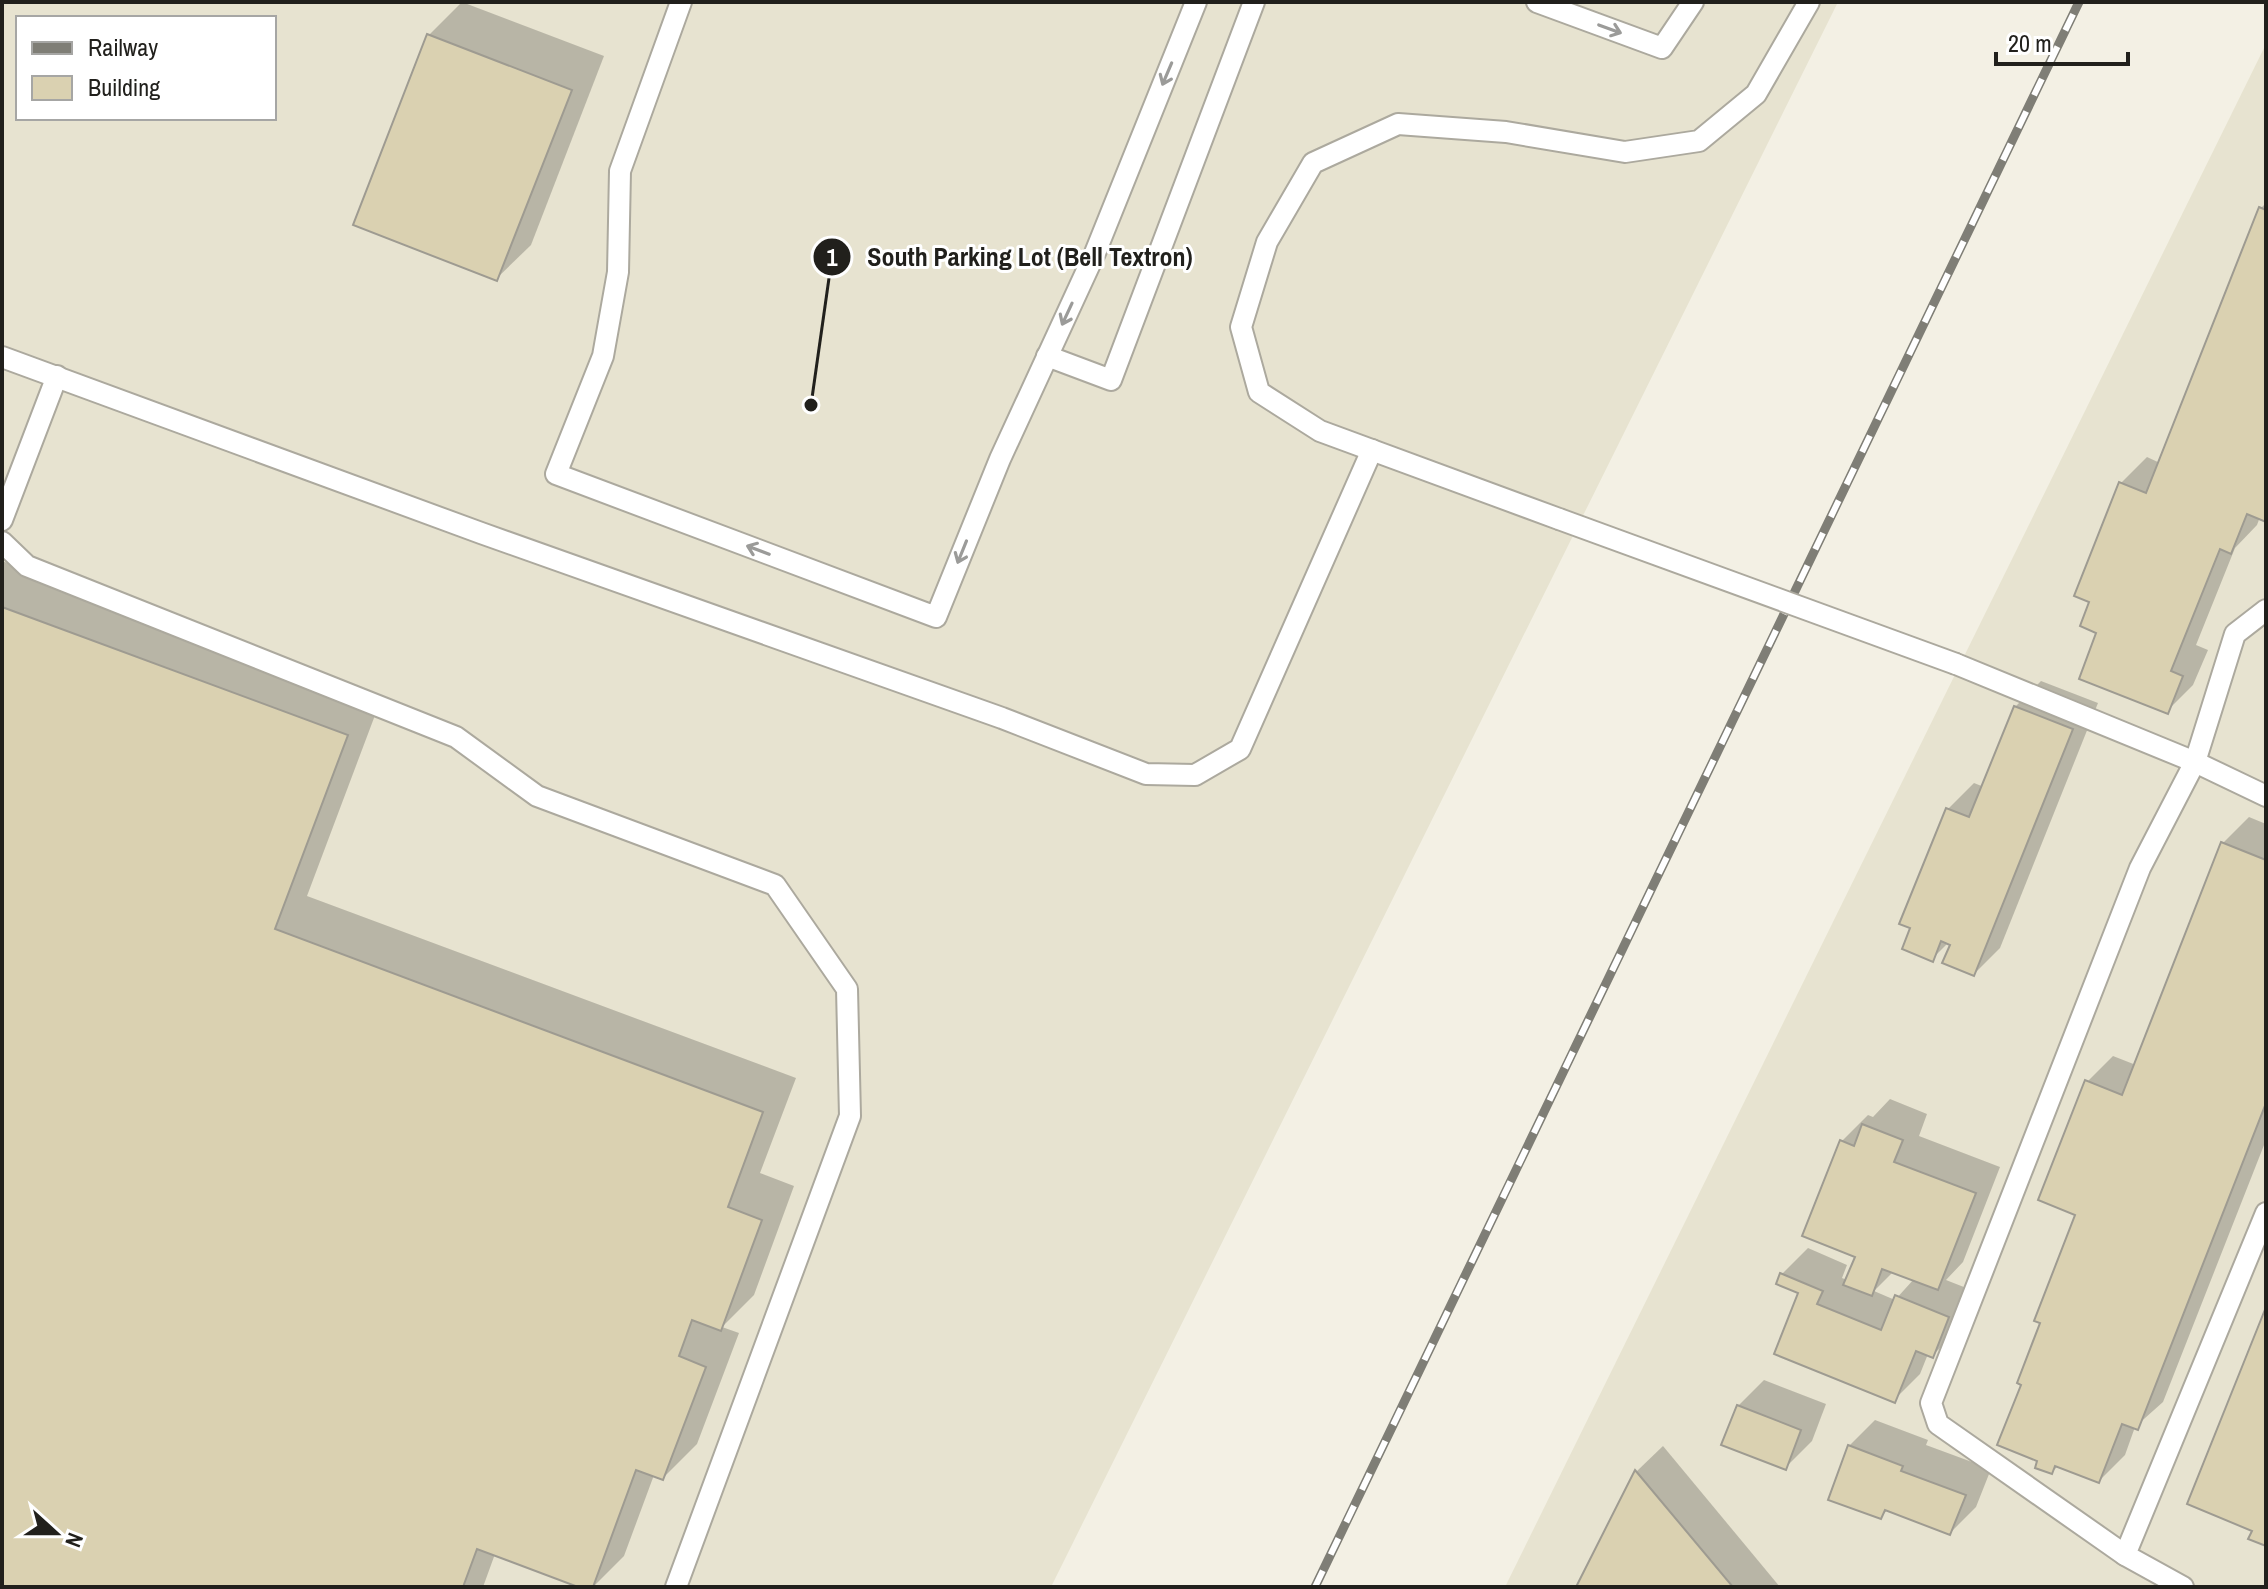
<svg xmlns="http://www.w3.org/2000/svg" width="2268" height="1589" font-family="'Archivo Narrow',sans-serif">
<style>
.built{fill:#e7e3d0;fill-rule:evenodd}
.shadow{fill:#0003;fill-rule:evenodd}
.building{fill:#dad1b1;stroke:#9e9b91;stroke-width:2}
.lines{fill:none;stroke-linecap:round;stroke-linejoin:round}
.service-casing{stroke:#aca99e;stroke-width:24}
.service{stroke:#fff;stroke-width:20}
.rail-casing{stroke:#7f7e76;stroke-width:9}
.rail{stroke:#fff;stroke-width:6;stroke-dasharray:18;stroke-linecap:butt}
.service-bridge-casing{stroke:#aca99e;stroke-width:24;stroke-linecap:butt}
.service-bridge{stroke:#fff;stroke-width:20}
.oneway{stroke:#9b9b99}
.leader{fill:none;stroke:#21201c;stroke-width:3}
.callout-dot{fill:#21201c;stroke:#fff;stroke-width:3}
.mark-label{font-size:24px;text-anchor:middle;font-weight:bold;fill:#fff}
.callout-label{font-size:26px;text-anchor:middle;font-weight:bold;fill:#21201c;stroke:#fff;stroke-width:6;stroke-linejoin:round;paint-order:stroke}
</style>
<rect width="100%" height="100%" fill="#f3f0e4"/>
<g class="built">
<path d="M2,2h1836l-787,1585h-1049zM18,18h256v100h-256z"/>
<polygon points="2266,44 2266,1587 1505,1587"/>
</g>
<g class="shadow">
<polygon points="462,2 604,56 531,245 497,278 429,35"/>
<polygon points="2266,203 2266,519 2260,517 2257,525 2235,548 2196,645 2208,650 2193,685 2167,711 2099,632 2092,601 2121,483 2147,457 2160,463 2261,208"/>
<polygon points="2,561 380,702 307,896 796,1078 760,1173 794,1186 754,1295 722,1327 739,1333 697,1444 663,1478 654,1475 624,1556 593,1587 584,1587 495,1554 483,1587 2,1587"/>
<polygon points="2041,681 2098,703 2000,948 1974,974 1953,943 1949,942 1932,959 1948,809 1974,783 1984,787 2015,707"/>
<polygon points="2249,817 2266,824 2266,1140 2163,1402 2135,1427 2125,1455 2099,1481 2059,1465 2052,1472 2040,1460 2023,1384 2078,1213 2087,1082 2113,1056 2136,1065 2223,843"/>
<path d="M1890,1099l37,15 -8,22 81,31 -37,95 -17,18 28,11 -16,39 -26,26 -4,-2 -8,20 -26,26 -93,-108 -19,-18 26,-26 39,17 -5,13 5,2 10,-24 -52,-21 37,-94 26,-26 5,2zM1894,1271l20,8 -19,21 -21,-9z"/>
<polygon points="1764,1380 1826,1404 1812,1441 1786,1467 1738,1406"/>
<polygon points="1875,1420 1928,1440 1926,1445 1991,1469 1976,1507 1950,1533 1888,1509 1881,1517 1849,1446"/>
<polygon points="1663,1446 1780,1587 1579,1587 1637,1471"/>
</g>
<g class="building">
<polygon points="427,34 572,90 497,281 353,225"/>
<polygon points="2259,207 2266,210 2266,522 2247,514 2231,554 2220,549 2171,671 2183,676 2168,714 2079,679 2096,633 2080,626 2089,602 2074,596 2119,482 2146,493"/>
<polygon points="2,607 348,735 275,929 763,1112 728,1207 762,1220 721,1331 692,1320 679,1356 706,1367 663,1480 636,1470 593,1587 578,1587 477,1549 463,1587 2,1587"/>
<polygon points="2014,706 2073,729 1974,976 1942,963 1950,945 1941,941 1933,962 1902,949 1910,928 1899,924 1946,808 1969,817"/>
<polygon points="2221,842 2266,860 2266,1103 2138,1430 2122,1424 2099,1483 2055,1466 2052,1474 2035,1468 2037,1461 1997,1445 2021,1385 2017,1383 2040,1323 2034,1321 2075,1215 2038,1200 2085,1080 2122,1095"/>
<polygon points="1862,1124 1903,1140 1894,1162 1976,1193 1938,1290 1882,1269 1872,1296 1843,1285 1855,1257 1802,1236 1840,1140 1854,1146"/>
<polygon points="1780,1273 1823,1291 1817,1304 1881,1330 1895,1295 1949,1317 1933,1358 1916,1351 1895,1403 1774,1354 1798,1293 1776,1284"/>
<polygon points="2266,1307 2266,1546 2248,1539 2252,1531 2187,1504"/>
<polygon points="1737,1405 1801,1430 1786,1470 1721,1445"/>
<polygon points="1848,1445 1903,1466 1901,1471 1966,1495 1950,1535 1885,1510 1881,1519 1828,1500"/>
<polygon points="1635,1470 1733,1587 1576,1587"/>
</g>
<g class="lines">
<defs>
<g id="service">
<polyline points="681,2 620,171 618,272 603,356 556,474 936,617 1000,459 1095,253 1196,2"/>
<polyline points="1537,2 1662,48 1693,2"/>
<polyline points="1047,356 1111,380 1254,2"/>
<polyline points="2,357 481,533 1002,718 1146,774 1195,775 1240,749 1372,450"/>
<polyline points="1559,519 1320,431 1259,392 1241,327 1267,242 1313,163 1398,124 1506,132 1625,152 1699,141 1756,94 1809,2"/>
<polyline points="2,520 57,376"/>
<polyline points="2,542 27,566 456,737 537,796 775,885 847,989 850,1116 676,1587"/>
<polyline points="1956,664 2195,762 2266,796"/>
<polyline points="2125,1555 1938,1424 1931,1403 2140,868 2195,762 2235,634 2266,610"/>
<polyline points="2183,1587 2125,1555 2266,1213"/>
</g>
</defs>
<use href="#service" class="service-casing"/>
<use href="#service" class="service"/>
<defs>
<polyline id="rail" points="1315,1587 2079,2"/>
</defs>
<use href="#rail" class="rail-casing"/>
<use href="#rail" class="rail"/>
<defs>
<polyline id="service-bridge" points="1559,519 1956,664"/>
</defs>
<use href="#service-bridge" class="service-bridge-casing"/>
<use href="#service-bridge" class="service-bridge"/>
</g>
<defs><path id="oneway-shaft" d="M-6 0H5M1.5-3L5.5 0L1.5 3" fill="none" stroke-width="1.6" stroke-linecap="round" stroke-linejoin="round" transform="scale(2)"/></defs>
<g class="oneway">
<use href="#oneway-shaft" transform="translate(1610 29) rotate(20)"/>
<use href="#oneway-shaft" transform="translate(1167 74) rotate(113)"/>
<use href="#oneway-shaft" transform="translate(1067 314) rotate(115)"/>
<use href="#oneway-shaft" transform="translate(758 550) rotate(-159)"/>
<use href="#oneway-shaft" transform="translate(962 552) rotate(112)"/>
</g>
<path class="leader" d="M811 405L832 257"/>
<g class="callout-dot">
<circle cx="811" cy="405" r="8"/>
<circle cx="832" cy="257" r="20"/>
</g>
<g class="mark-label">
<text x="832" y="266">1</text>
</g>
<g class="callout-label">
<text x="1030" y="266">South Parking Lot (Bell Textron)</text>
</g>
<rect width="2268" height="1589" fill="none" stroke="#21201c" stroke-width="8"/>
<rect x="16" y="16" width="260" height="104" fill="#ffffff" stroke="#a6a6a4" stroke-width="2"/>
<rect x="32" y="42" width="40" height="12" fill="#7f7e76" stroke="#a6a6a4" stroke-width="2"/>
<text x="88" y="56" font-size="24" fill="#21201c">Railway</text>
<rect x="32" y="76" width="40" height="24" fill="#dad1b1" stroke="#a6a6a4" stroke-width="2"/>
<text x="88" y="96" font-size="24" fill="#21201c">Building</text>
<g transform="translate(56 1533) rotate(111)" stroke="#ffffff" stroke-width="6" paint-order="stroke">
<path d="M0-6L14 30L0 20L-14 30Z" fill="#21201c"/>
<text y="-12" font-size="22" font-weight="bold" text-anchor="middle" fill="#21201c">N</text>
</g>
<path d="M1996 52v12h132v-12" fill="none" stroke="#21201c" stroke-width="4"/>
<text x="2008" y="52" font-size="24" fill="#21201c" stroke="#ffffff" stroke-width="6" paint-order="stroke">20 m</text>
</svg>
